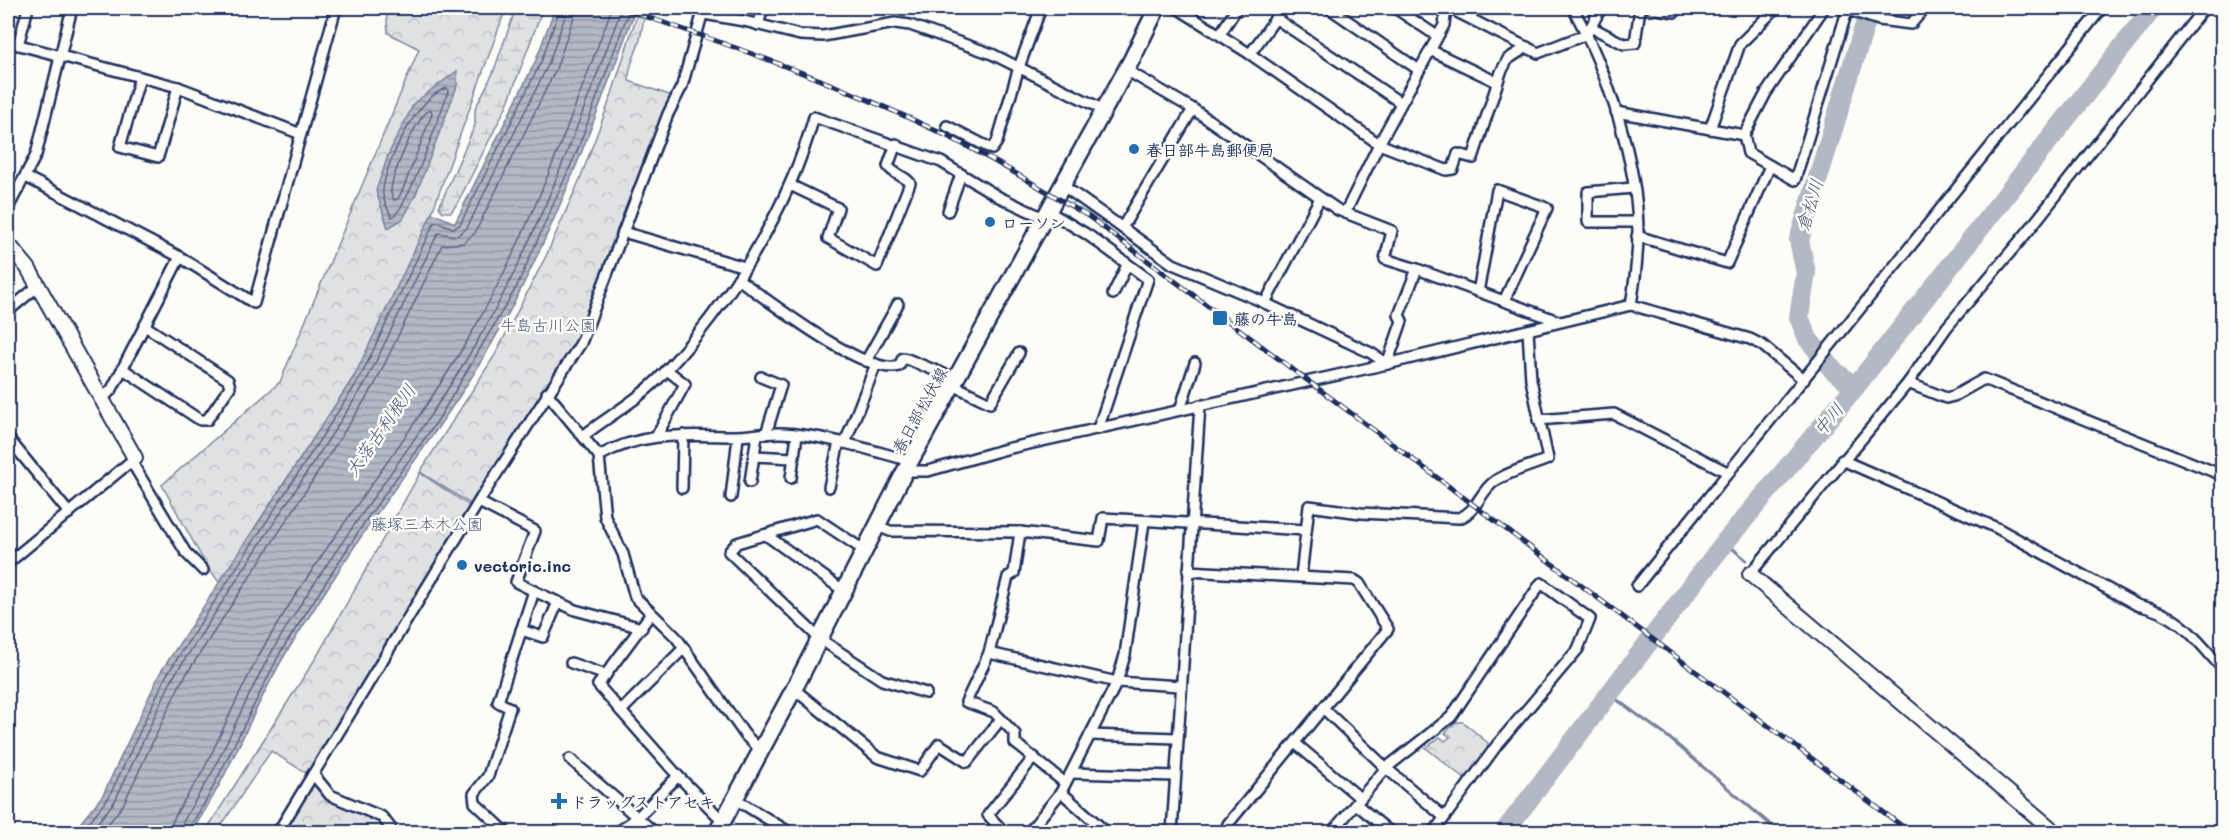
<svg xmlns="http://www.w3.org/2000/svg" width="2230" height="840" font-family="Mali,'Klee One',sans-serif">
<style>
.forest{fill:url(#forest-crowns);stroke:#7e88a0;stroke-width:1.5}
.wetland{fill:url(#wetland-marsh);stroke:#7e88a0;stroke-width:1.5}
.water{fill:url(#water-rules);stroke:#76819c;stroke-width:1.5}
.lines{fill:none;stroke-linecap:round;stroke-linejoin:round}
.shore{stroke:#586687;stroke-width:1.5}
.stream{stroke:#76819c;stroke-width:3}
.river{stroke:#b3b8c5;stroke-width:20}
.street-casing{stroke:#1b2f5e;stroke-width:14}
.secondary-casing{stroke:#1b2f5e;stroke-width:18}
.primary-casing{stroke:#1b2f5e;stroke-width:20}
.street{stroke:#fdfcf7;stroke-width:9}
.secondary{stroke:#fdfcf7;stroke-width:14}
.primary{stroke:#fdfcf7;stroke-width:15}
.rail-casing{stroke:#1b2f5e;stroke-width:5}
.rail{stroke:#fdfcf7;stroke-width:3;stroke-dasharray:9;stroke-linecap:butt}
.poi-dot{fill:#1f6fb2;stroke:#fdfcf7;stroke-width:2}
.labels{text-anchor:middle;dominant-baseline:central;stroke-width:5;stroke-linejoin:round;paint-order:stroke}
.poi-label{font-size:16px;font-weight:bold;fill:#1b2f5e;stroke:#fdfcf7;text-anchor:start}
.park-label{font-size:16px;fill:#4c5c7f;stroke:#fdfcf7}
.street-label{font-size:16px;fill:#1b2f5e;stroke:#fdfcf7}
.water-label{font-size:18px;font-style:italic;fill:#49587d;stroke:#fdfcf7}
</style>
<defs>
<pattern id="forest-crowns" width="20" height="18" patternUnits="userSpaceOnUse" patternTransform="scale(1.5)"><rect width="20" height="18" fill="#e0e1e3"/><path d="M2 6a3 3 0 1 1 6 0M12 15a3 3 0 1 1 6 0" fill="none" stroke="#c0c1c5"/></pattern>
<pattern id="wetland-marsh" width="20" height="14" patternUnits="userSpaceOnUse" patternTransform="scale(1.5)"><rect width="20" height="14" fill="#e0e1e3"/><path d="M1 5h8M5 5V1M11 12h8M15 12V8" fill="none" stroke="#c0c1c5"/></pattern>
<pattern id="water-rules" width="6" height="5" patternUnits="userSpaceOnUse" patternTransform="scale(1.5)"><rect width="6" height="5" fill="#b3b8c5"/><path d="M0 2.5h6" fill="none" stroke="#9196a3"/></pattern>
</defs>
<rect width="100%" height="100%" fill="#fdfcf7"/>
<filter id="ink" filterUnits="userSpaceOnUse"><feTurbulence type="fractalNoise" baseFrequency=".0167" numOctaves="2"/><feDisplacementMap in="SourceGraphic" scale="12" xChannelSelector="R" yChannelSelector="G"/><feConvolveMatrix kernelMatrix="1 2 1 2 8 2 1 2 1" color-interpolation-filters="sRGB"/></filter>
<g filter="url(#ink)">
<g class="forest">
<polygon points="386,8 506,8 430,218 355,375 219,582 206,565 162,485 280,382 419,49 388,33"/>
<path d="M639,8h9c-5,9 -5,17 -7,27 -3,17 -13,29 -12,46l43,15 -10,18 -87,228 -103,163 -52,-33 75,-117 51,-99 34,-77 31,-82z"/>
<polygon points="420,473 471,507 309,775 271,751 217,832 205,832 317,656"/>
<polygon points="1456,722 1463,722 1488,743 1488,749 1466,780 1426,748 1440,737 1445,741 1450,737 1445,733"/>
<path d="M313,781c19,26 47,26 72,43v8h-104z"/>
</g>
<polygon class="wetland" points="516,8 543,8 507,105 457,204 451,212 443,212 439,207 475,125 475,109 493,73"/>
<g class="water">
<path d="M555,8h81c-43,116 -85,234 -148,342 -35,60 -77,115 -117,172 -29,42 -57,87 -85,131 -35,58 -56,123 -95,179h-118l30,-37 57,-122 195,-298 77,-162 23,10 81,-163z"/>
<polygon points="457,71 457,86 416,194 403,219 388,228 376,191 389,153 414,103"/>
</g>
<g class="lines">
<g class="shore">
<path d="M447,88l1,4c-7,20 -42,121 -56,125 -4,-6 -10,-19 -9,-26 1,-27 36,-97 64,-103z"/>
<path d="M431,110l1,4 -29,75 -5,10 -4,1c-1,-3 -4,-6 -3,-9 0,-15 27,-79 40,-81z"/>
<polyline points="81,832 109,797 166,676 360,378 434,223 437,222 453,228 460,225 541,62 560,8"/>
<polyline points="90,832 115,801 172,679 366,382 438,233 457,236 467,228 548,65 568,8"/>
<polyline points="102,832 123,805 180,684 374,386 442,245 463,243 475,233 556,69 577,8"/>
<path d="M170,832c1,-17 24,-44 33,-61 21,-42 39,-87 63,-128 61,-104 139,-198 201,-302 62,-105 103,-220 145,-333"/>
<path d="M179,832c1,-9 27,-48 34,-61 20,-41 38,-84 61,-123 61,-105 139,-198 201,-303 63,-106 104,-223 147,-337"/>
<polyline points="187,832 207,799 280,653 366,520 438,420 517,286 577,151 630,8"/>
</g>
<g class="stream">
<polyline points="1725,542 1746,560"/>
<polyline points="1768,579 1974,755"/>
<polyline points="1609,694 1668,737 1779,832"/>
</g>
<g class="river">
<polyline points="1855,387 1833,370 1808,339 1799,317 1806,273 1799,240 1870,8"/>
<polyline points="1504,832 1725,542 1855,387 2153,8"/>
</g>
<defs>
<g id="street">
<polyline points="1177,8 1250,54 1379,144 1446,170 1453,169 1458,154 1473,158 1501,72 1508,59 1527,47"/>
<polyline points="1329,8 1419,70"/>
<polyline points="1395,8 1437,36"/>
<polyline points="1449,8 1538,53 1587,34 1601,8"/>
<path d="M1573,8c33,60 65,154 65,224 0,24 -3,49 -7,73"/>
<polyline points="1650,8 1675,12 1678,8"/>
<polyline points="1824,8 1766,93 1744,135 1748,153 1795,180 1848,8"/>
<polyline points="1842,8 1879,20 1911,24 1925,8"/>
<polyline points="704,14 744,21 800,35 823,36 895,23 910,25 992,54 1104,110"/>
<polyline points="1275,18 1401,103"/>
<polyline points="758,25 763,8"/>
<polyline points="1591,27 1624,44 1635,43 1640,8"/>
<polyline points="1220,34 1237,8"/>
<polyline points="8,42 178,87 301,134"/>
<polyline points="18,45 28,8"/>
<polyline points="1430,50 1497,82"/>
<polyline points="1250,54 1283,8"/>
<polyline points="1126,70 1193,109 1338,210 1392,231 1385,259 1417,269 1399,315 1402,321 1387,364"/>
<polyline points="140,77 120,147 158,157 178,87"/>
<polyline points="1616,112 1744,135"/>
<polyline points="947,126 992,149 997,142 1019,67 1041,8"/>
<polyline points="1710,129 1740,44 1776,8"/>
<polyline points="26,177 180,257 254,303 336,8"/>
<path d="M790,185l48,23 -10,30 49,28 33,-83c-6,-8 -16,-8 -22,-17l8,-22"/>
<polyline points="1062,185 1173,264 1254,298 1371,353 1387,364"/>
<polyline points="1633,188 1588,192 1588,222 1637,222"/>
<polyline points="8,208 36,155 72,8"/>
<polyline points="948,211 961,174"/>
<polyline points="1048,211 1088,235 1148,279 1098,429"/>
<polyline points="1345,213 1379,144 1444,25 1446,8"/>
<polyline points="1122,228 1193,109"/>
<polyline points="623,232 745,267"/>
<polyline points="1637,236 1727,263 1770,166"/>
<polyline points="1417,269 1558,321"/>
<path d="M738,279c30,21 128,98 161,87l4,-8 4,1 49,20"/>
<polyline points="1478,292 1497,190 1547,208 1504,301"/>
<polyline points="1113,294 1127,265"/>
<polyline points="1265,303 1320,198"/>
<polyline points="8,311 38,286"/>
<polyline points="866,361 898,304"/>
<polyline points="123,369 200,420 207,420 230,387 228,380 145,326"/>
<polyline points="761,377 781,385 766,434"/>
<polyline points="1908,383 1946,398 1954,396 1984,379 2222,475"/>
<polyline points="953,385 990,403 1019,353"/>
<polyline points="547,393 599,456 605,517 623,554 635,597 676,637 745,735 761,751"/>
<polyline points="103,398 112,389 180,257"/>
<polyline points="1180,410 1195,363"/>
<polyline points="1538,420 1614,414 1729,473"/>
<path d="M583,436c26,-20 58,-38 80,-62 66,-70 125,-164 151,-257l127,45 58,35 45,21"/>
<polyline points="656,437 685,384 667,370"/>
<polyline points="8,438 69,513"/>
<polyline points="845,443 876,364"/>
<path d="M599,456c43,-24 82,-21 129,-20 18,1 36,-4 54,-3 44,2 87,17 129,28"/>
<polyline points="754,456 793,458"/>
<polyline points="135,458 134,466 186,553 203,570"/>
<path d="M1842,460l155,68 140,77c43,9 57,32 85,63"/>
<polyline points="905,471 928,471 1006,449 1387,364 1631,305 1750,339 1762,345 1804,380"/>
<polyline points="791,478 797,435"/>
<polyline points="750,482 757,435"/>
<polyline points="829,487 839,442"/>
<polyline points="682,488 683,435"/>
<polyline points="731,497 738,437"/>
<polyline points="479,502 535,531 516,582 534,591"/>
<polyline points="877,526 890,531 1020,532 1099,541 1103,518 1306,530"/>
<polyline points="1020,532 1014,573 1008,577 989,653 966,702 994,712 1015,734 1015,743 1065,783"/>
<polyline points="766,535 844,591"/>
<polyline points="865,551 817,519 737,543 729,552 820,639 882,680 926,693"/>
<polyline points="8,563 135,458"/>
<polyline points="1188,571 1354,580 1359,583 1388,629 1228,824 1225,832"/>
<polyline points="1750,574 1908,383 1947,327 2029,230 2204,8"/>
<path d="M1301,576l8,-70 52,7 98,5c18,-6 21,-27 36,-37 15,-10 36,-15 53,-22l-17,-79 -3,-50"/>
<polyline points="1637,586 2102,8"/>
<polyline points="650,615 598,685 678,776 723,821"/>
<polyline points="521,630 543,637 558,602"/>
<polyline points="989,653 1117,682 1180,686"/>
<polyline points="571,663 606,675"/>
<polyline points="794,689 877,757 920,771 939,744 967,762 1001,719"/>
<polyline points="1323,708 1386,768 1444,817"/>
<polyline points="621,711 684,648"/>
<polyline points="1090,735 1176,738"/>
<polyline points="1295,743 1360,798"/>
<polyline points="570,759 654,832"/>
<polyline points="1071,773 1175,776"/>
<polyline points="313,774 330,795 382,817 390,827 389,832"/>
<polyline points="1061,792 1106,832"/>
<polyline points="735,799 789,832"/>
<polyline points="1356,804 1390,832"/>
<polyline points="278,832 481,498 581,343 668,114 682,86 704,8"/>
<polyline points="506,832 475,803 474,794 488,776 510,708 498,702 534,591 575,610 642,628"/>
<polyline points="617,832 637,818 678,776"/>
<polyline points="1004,832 988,815 1034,757"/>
<polyline points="1029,832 1061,792 1117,682 1125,655 1144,522"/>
<polyline points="1172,832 1200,405"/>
<polyline points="1332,832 1386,768 1451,717 1541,583 1590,619 1578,649 1497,745 1434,832"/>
</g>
<g id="secondary">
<polyline points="8,244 28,268 135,458"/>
<polyline points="1750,574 2055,832"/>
</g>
<polyline id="primary" points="717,832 794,689 905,471 1132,59 1157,8"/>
</defs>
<use href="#street" class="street-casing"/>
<use href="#secondary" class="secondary-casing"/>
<use href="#primary" class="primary-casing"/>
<use href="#street" class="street"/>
<use href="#secondary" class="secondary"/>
<use href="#primary" class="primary"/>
<defs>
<path id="rail" d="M620,8c112,37 223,77 329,129 48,24 93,52 139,79l822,616"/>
</defs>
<use href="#rail" class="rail-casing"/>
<use href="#rail" class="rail"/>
</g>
</g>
<g class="poi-dot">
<circle cx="1134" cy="149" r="6"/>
<circle cx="990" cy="222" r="6"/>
<rect x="1212" y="310" width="16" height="16" rx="3"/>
<circle cx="462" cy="565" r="6"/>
<path d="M556 792h6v6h6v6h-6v6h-6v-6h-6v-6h6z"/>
</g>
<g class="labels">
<g class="poi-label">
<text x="1146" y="149">春日部牛島郵便局</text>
<text x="1002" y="222">ローソン</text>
<text x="1234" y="318">藤の牛島</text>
<text x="474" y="565">vectoric.inc</text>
<text x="571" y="801">ドラッグストアセキ</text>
</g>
<g class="park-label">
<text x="548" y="324">牛島古川公園</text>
<text x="427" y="523">藤塚三本木公園</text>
</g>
<g class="street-label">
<text transform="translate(919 410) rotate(-61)">春日部松伏線</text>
</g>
<g class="water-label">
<text transform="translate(1809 205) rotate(-73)">倉松川</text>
<text transform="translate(1828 419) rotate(-50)">中川</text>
<text transform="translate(380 430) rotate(-55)">大落古利根川</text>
</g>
</g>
<rect width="2230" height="840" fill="none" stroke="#fdfcf7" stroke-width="30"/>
<rect x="15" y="15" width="2200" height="810" fill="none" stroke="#1b2f5e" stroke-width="2" filter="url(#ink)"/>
</svg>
